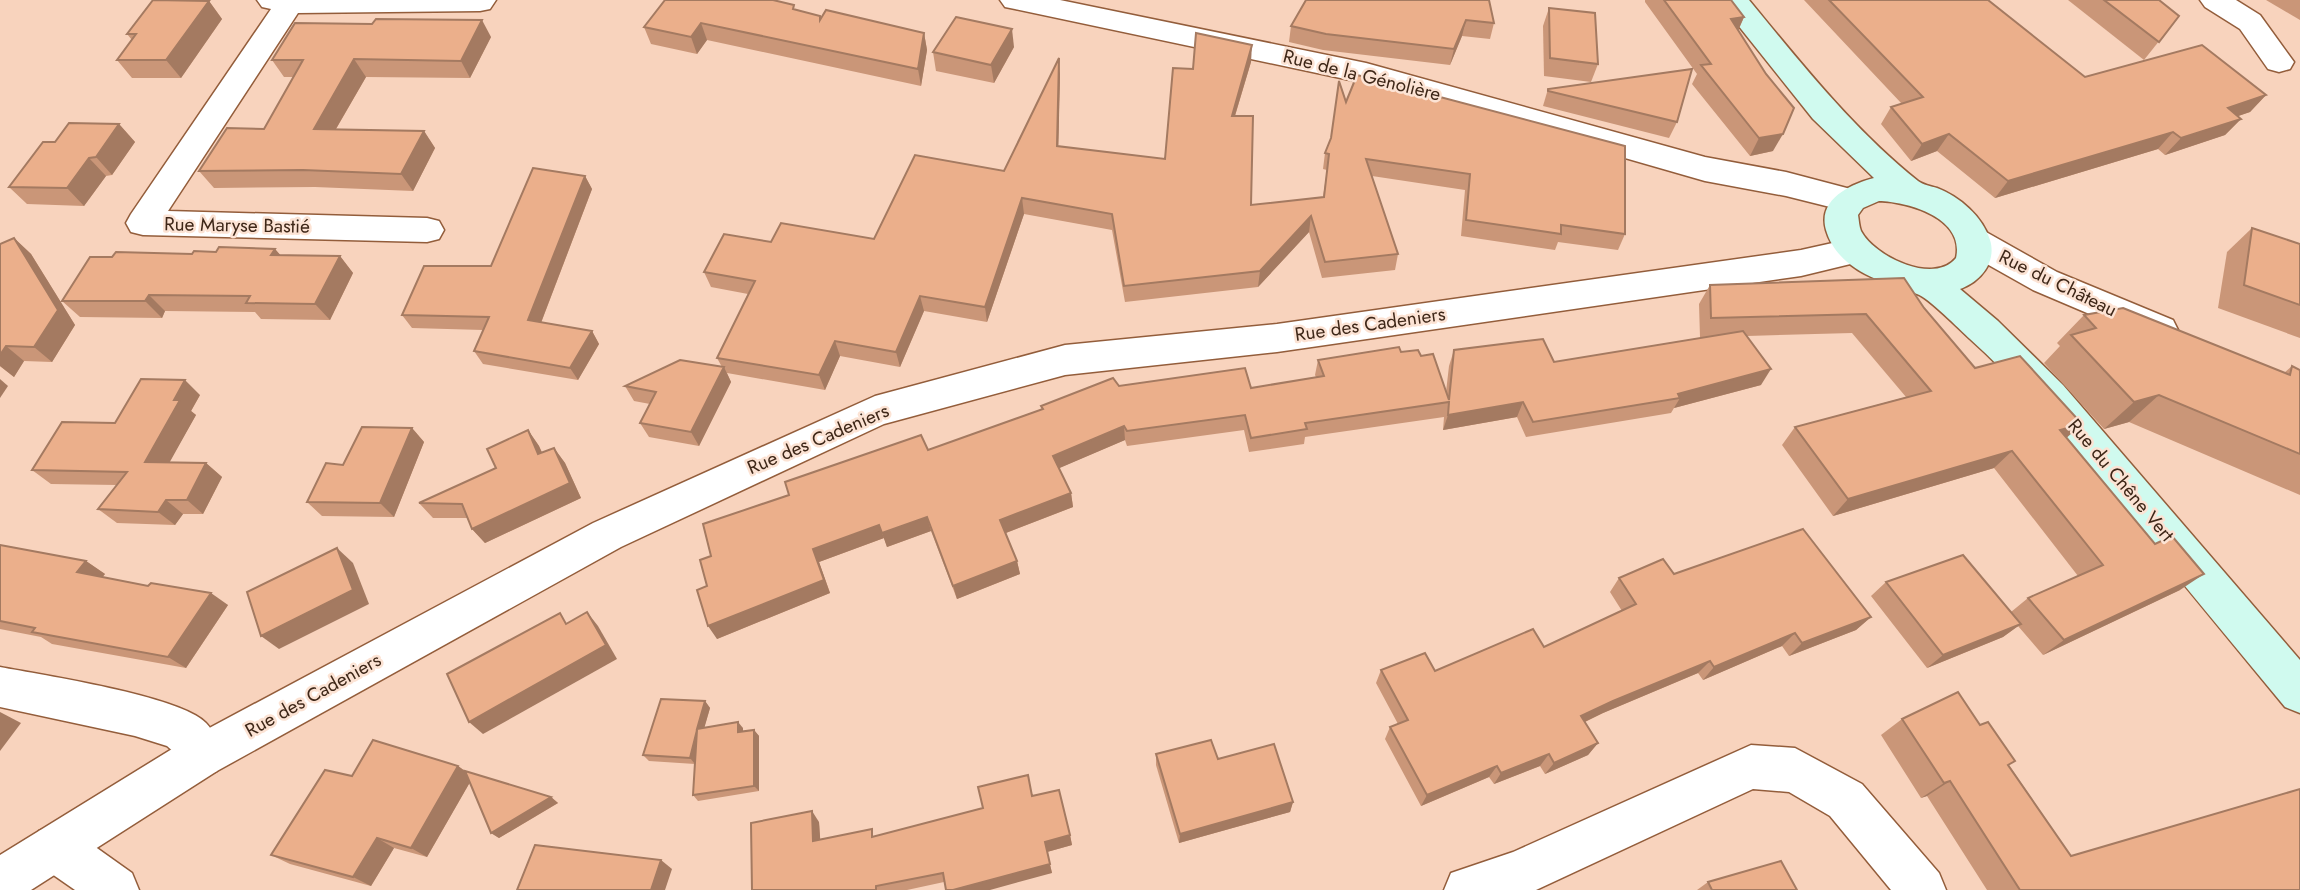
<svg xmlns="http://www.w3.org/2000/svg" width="2300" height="890" font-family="Jost,sans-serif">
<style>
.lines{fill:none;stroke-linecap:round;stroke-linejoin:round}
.minor-casing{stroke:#935d3b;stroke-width:3}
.tertiary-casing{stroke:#935d3b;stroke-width:3}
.secondary-casing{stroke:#935d3b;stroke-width:3}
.minor{fill:#fff;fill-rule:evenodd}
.tertiary{fill:#fff;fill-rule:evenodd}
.secondary{fill:#d0faef;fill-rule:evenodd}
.wall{fill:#ca9678}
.shaded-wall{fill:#a47a61}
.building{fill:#ebaf8b;stroke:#a47a61;stroke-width:2}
.labels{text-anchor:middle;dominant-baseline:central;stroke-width:5;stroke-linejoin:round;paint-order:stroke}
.street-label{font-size:19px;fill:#3e2718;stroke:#fce3d4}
</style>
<rect width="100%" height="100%" fill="#f8d3bd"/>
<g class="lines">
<defs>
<g id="minor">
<polygon points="257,0 496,0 490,9 480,11 298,13 168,211 427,218 439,221 444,230 439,239 427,242 143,235 131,232 126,223 131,214 271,9 262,7"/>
<polygon points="1000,0 1060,0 1366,63 1705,157 1786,172 1862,192 1867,200 1862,208 1850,212 1786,196 1705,181 1364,83 1015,9 1005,7"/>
<polygon points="2200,0 2236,0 2260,15 2294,62 2290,69 2279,72 2268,69 2240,29 2205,7"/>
<path d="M0,667c42,8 181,29 206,56 8,8 13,22 17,33l-6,15 -16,7 -16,-7 -9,-17 -9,-8 -32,-10 -135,-29z"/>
<polygon points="1751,745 1795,748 1862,784 1939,873 1946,890 1891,890 1830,816 1789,792 1753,789 1536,890 1444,890 1451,873 1513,852"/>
<polygon points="56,825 73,831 132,873 139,890 75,890 39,865 33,848 39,831"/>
</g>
<g id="tertiary">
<polygon points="1974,228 1986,232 2057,272 2173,320 2178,330 2173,340 2160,344 2033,290 1962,250 1957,241 1962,232"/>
<polygon points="1855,238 1867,242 1872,251 1867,260 1801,276 1277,352 1065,375 884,424 621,547 217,771 31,890 0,890 0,855 185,741 593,523 875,396 1065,345 1277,324 1801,250"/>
</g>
<path id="secondary" d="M1718,0h31c52,63 104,129 169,181 5,4 13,5 19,7 23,9 45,28 53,52 7,22 -10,42 -30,49l38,32 65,64 237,275v53l-15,-6c-58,-70 -116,-140 -173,-210 -45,-54 -89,-111 -142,-158 -10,-9 -42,-42 -53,-45 -34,-12 -79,-23 -91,-64 -9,-31 25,-46 48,-52l-61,-59zM1879,201c30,1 86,17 77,57 -22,27 -81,-1 -95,-27 -2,-5 -2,-10 -3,-16l5,-7z"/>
</defs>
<use href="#minor" class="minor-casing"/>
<use href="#tertiary" class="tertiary-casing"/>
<use href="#secondary" class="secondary-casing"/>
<use href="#minor" class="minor"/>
<use href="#tertiary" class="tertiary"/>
<use href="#secondary" class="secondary"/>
</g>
<g class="wall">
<polygon points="1306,0 1494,23 1490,39 1462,36 1450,65 1323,50 1289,42 1291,26"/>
<polygon points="1645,0 1731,0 1744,17 1738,31 1773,151 1750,156 1692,84 1697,74 1645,2"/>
<polygon points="1804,0 1988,0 2085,77 2266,95 2250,112 2238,116 2241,119 2225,135 2165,155 2158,149 1995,198 1937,151 1911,161 1881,124 1891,107 1902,104"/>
<polygon points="2068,0 2159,0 2179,16 2144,60"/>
<polygon points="2266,0 2300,0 2300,20"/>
<polygon points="209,1 222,19 181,78 132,78 117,60 132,40 127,34"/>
<polygon points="1549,8 1598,64 1591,82 1544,76 1543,26"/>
<polygon points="795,10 821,18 924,33 927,50 921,86 707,40 697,54 651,44 644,27"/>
<polygon points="491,37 470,78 366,77 336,129 424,131 435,148 413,191 315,187 214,188 199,171 264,129 293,77 284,77 272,60"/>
<polygon points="1014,47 994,83 936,71 933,52"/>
<polygon points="1251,62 1235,116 1251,205 1323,197 1327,170 1323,169 1325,153 1346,102 1625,234 1618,250 1558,242 1555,250 1461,236 1465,190 1372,176 1398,254 1395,270 1322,278 1309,232 1258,287 1125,302 1112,230 1024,214 987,322 924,311 900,367 840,356 825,390 727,373 731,382 699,446 649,437 640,423 650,404 634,401 625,386 722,367 717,358 748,294 711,287 704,272 771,242 874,239 1004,171 1060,74 1058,146 1165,159 1193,69"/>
<polygon points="1548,89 1677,122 1669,138 1543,106"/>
<polygon points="119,124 135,142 112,175 106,176 84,206 27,204 9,187 55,142"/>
<polygon points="585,176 592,189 541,323 592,331 599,344 578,380 483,364 474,351 483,330 412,328 402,315 491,266"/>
<polygon points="2252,228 2300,244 2300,338 2218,308 2227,252"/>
<polygon points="14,238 31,254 75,325 52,362 24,361 14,377 0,366"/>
<polygon points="275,249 280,255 340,256 353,273 330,320 261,319 255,312 165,311 162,318 80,317 62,301 192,254"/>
<polygon points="1710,285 1924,308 1975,368 2067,438 2180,590 2043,655 2018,626 2003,637 1927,668 1871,596 1886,582 2011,612 2028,598 2078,576 1994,468 1833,516 1782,445 1795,427 1906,397 1852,333 1747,336 1761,385 1674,408 1671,413 1526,437 1517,417 1443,430 1444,417 1305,437 1304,444 1249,452 1244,430 1127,446 1125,440 1059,468 1071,493 1073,507 1006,533 1017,561 1020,574 957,599 931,531 887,547 884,538 819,562 830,593 717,639 707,586 711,556 928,450 1042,409 1041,406 1119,386 1251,388 1316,377 1315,375 1318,360 1401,352 1421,356 1446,392 1449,366 1454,350 1554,362 1705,337 1700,337 1699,304"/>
<polygon points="2084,315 2284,373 2292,366 2300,370 2300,495 2129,422 2104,429 2044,363 2060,346 2057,343"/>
<polygon points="200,395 191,411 196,415 169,462 206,463 222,477 203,514 183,514 175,525 117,523 98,509 117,485 51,484 32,470 115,423"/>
<polygon points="412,428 424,442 394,517 322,516 307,502 343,465"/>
<polygon points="528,430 539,446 542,453 554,448 565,463 581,498 485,543 472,529 468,518 433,518 419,503 496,468"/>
<polygon points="0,545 86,561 105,574 102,577 228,605 186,668 52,644 41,637 0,629"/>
<polygon points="1674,574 1871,617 1856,630 1789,656 1782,646 1703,680 1698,673 1603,713 1585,722 1598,743 1588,755 1545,774 1540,766 1494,784 1489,777 1421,806 1385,739 1390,727 1398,724 1376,683 1381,670 1435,671 1544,647 1622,611 1610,592 1619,578"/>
<polygon points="705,701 710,708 704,728 743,728 743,732 754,730 759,736 759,791 698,801 693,795 695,764 649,761 643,755"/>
<polygon points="1902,719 2009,765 2071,856 2300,890 1987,890 1927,796 1921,798 1881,735"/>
<polygon points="1156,754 1218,759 1293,802 1290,812 1179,843 1156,765"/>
<polygon points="458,766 465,771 551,797 558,803 499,838 491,833 470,782 427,857 394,848 371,886 290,864 271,855 352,776"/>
<polygon points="1032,796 1070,835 1072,845 1047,852 1052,873 944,882 907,890 752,890 819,822 820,839 876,836"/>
<polygon points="1708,882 1797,890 1697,890"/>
</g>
<g class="shaded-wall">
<polygon points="209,1 222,19 181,78 166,60"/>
<polygon points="1744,17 1736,35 1731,19"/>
<polygon points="482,20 491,37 470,78 461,61"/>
<polygon points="1466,20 1462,36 1450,65 1454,49"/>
<polygon points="701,23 707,40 697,54 691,37"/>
<polygon points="1012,29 1014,47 994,83 991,65"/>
<polygon points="924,33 927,50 921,86 918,69"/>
<polygon points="1252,45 1251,62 1230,132 1232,116"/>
<polygon points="1059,58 1060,74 1058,162 1057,146"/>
<polygon points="354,59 366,77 326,146 314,129"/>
<polygon points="2266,95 2250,112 2212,125 2228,108"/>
<polygon points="2241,119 2225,135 2165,155 2181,138"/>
<polygon points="119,124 135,142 112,175 96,157"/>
<polygon points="424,131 435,148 413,191 401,174"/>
<polygon points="2173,132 2158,149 1995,198 2008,181"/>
<polygon points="1783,134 1773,151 1750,156 1759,138"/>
<polygon points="1949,134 1937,151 1911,161 1922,144"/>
<polygon points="89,158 106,176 84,206 67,188"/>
<polygon points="585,176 592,189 537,333 528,320"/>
<polygon points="1022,198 1024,214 987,322 985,307"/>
<polygon points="1311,216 1309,232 1258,287 1260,271"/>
<polygon points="14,238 31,254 75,325 52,362 34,347"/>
<polygon points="275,249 290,266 271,255"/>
<polygon points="340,256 353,273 330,320 315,304"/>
<polygon points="149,295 165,311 162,318 145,301"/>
<polygon points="920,296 924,311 900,367 896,352"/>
<polygon points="592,331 599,344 578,380 570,368"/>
<polygon points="835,341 840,356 825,390 819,375"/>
<polygon points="6,346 24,361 14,377 0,366 0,355"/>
<polygon points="724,367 731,382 699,446 691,432"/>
<polygon points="1771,369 1761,385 1674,408 1680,398 1678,394"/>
<polygon points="0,379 8,386 0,398"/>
<polygon points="185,380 200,395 191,411 196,415 162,476 145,462 174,400"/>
<polygon points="2159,395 2129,422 2104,429 2134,402"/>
<polygon points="1523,402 1517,417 1443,430 1448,415"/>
<polygon points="2082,424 2063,441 2060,430"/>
<polygon points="1124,426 1125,440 1055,470 1053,456"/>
<polygon points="412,428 424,442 394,517 380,503"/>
<polygon points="528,430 539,446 550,470 538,454"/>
<polygon points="554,448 565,463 581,498 485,543 472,529"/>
<polygon points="2012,451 1994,468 1833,516 1848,499"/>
<polygon points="206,463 222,477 203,514 187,500"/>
<polygon points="1071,493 1073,507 1003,534 1000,520"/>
<polygon points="166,500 183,514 175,525 158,512"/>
<polygon points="927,517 931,531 887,547 882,533"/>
<polygon points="879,525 884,538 819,562 830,593 717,639 708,626 813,549"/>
<polygon points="337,548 353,563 369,604 279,649 261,636"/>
<polygon points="86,561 105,574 96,585 77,572"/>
<polygon points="1017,561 1020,574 957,599 953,586"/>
<polygon points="2204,574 2180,590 2043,655 2064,640"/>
<polygon points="211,593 228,605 186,668 168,657"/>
<polygon points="587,612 598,626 617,659 483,734 469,722"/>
<polygon points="1871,617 1856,630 1789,656 1802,643"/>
<polygon points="2021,624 2003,637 1927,668 1943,655"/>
<polygon points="1795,633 1782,646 1703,680 1714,667"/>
<polygon points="1710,661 1698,673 1603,713 1572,728 1581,716 1613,701"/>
<polygon points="705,701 710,708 702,736 697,729"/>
<polygon points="0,712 21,723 0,751"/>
<polygon points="738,722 743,728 743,738 738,732"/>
<polygon points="697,730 695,764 690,758"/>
<polygon points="754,730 759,736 759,791 754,786"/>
<polygon points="1598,743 1588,755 1545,774 1554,763"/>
<polygon points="1549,754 1540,766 1494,784 1501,773"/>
<polygon points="458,766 473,777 427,857 411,848"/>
<polygon points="1497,766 1489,777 1421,806 1427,795"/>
<polygon points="1950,781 1927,796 1921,798 1944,783"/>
<polygon points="551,797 558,803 499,838 491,833"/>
<polygon points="1293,802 1290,812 1179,843 1180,834"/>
<polygon points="812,811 819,822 821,850 813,841"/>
<polygon points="1070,835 1072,845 1047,852 1052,873 990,890 953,890 1045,842"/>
<polygon points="377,838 394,848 371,886 353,877"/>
<polygon points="661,860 672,869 665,890 651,890"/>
</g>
<g class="building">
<polygon points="153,0 209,1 166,60 117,60 136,34 127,34"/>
<polygon points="665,0 773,0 794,5 793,9 820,16 820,20 826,10 924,33 918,69 701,23 691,37 644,27"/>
<polygon points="1306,0 1489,0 1494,23 1466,20 1454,49 1326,34 1291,26"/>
<polygon points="1664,0 1731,0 1744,17 1731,19 1766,74 1794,108 1783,134 1759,138 1701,65 1711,64"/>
<polygon points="1829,0 1988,0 2085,77 2202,45 2266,95 2228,108 2241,119 2181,138 2173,132 2008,181 1949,134 1922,144 1891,107 1923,97"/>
<polygon points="2104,0 2159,0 2179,16 2159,42"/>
<polygon points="1549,8 1595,13 1598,64 1550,58"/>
<polygon points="956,17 1012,29 991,65 933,52"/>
<polygon points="376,19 482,20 461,61 354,59 314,129 424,131 401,174 303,170 199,171 227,128 264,129 303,60 272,60 295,23 372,24"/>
<polygon points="1196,33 1252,45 1232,116 1253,116 1251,205 1324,197 1329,154 1325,153 1331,138 1339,81 1346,102 1357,75 1625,146 1625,234 1561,225 1561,234 1466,220 1470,174 1366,159 1398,254 1325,262 1311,216 1260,271 1124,286 1112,214 1022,198 985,307 920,296 896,352 835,341 819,375 717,358 755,281 704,272 724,234 771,242 781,223 874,239 915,155 1004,171 1059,58 1057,146 1165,159 1173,68 1193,69"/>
<polygon points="1692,69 1677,122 1548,91 1548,89"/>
<polygon points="69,123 119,124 96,157 89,158 67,188 9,187 43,142 55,142"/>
<polygon points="533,168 585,176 528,320 592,331 570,368 474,351 489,317 402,315 424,266 491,266"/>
<polygon points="2252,228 2300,244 2300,305 2244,285"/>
<polygon points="14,238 58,310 34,347 6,346 0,355 0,244"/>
<polygon points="219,247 275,249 271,255 340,256 315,304 246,303 250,296 149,295 145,301 62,301 90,257 112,257 116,252 192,254 194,251 216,252"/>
<polygon points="1904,278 1924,308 1975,368 2020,356 2082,424 2060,430 2155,544 2172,536 2204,574 2064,640 2028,598 2103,565 2012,451 1848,499 1795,427 1931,391 1866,314 1711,318 1710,285"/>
<polygon points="2123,308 2290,375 2292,366 2300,370 2300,454 2159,395 2134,402 2071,335 2096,328 2084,315"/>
<polygon points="1743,331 1771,369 1678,394 1680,398 1533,422 1523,402 1448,415 1449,402 1305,423 1307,429 1251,438 1245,415 1127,431 1124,426 1053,456 1071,493 1000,520 1017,561 953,586 927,517 882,533 879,525 813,549 824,580 708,626 697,590 707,586 700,560 711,556 703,524 789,495 785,482 921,435 928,450 1043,409 1041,406 1113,378 1119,386 1245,368 1251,388 1324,376 1318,360 1399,347 1401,352 1418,350 1421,356 1433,354 1449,400 1454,350 1543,339 1554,362"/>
<polygon points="680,360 724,367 691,432 640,423 656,392 625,386"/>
<polygon points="141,379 185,380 174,400 180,400 145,462 206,463 187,500 166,500 158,512 98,509 127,472 32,470 62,422 115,423"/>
<polygon points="362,427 412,428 380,503 307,502 326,463 343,465"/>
<polygon points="528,430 538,454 554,448 570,483 472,529 462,504 419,503 496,468 487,449"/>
<polygon points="1803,529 1871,617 1802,643 1795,633 1714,667 1710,661 1613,701 1581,716 1598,743 1554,763 1549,754 1501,773 1497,766 1427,795 1390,727 1408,720 1381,670 1425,653 1435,671 1533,629 1544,647 1636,604 1619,578 1663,559 1674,574"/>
<polygon points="0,545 86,561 77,572 148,586 151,583 211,593 168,657 32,632 35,628 0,621"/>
<polygon points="337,548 353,590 261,636 247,592"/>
<polygon points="1963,555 2021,624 1943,655 1886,582"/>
<polygon points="587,612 606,645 469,722 447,674 560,613 566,624"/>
<polygon points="1958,692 1980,725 1988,722 2015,761 2008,765 2071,856 2300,789 2300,890 2020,890 1950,781 1944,783 1902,719"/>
<polygon points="661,699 705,701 697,729 738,722 738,732 754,730 754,786 693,795 697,730 690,758 643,755"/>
<polygon points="373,740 458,766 411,848 377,838 353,877 271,855 325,770 352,776"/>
<polygon points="1211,740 1218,759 1274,744 1293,802 1180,834 1156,754"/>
<polygon points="465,771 551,797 491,833"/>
<polygon points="1028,775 1032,796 1059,790 1070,835 1045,842 1050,864 953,890 946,890 943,873 876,886 876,890 752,890 751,823 812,811 813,841 872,829 872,837 983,808 978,787"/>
<polygon points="535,845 661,860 651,890 517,890"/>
<polygon points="1781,861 1797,890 1712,890 1708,882"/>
</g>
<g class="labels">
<g class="street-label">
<text transform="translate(1362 75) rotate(14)">Rue de la Génolière</text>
<text transform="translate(237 225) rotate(1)">Rue Maryse Bastié</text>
<text transform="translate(2058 283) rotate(26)">Rue du Château</text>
<text transform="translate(1370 324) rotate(-8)">Rue des Cadeniers</text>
<text transform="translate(818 439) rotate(-23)">Rue des Cadeniers</text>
<text transform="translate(2121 480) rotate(50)">Rue du Chêne Vert</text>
<text transform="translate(313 695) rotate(-29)">Rue des Cadeniers</text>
</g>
</g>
</svg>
